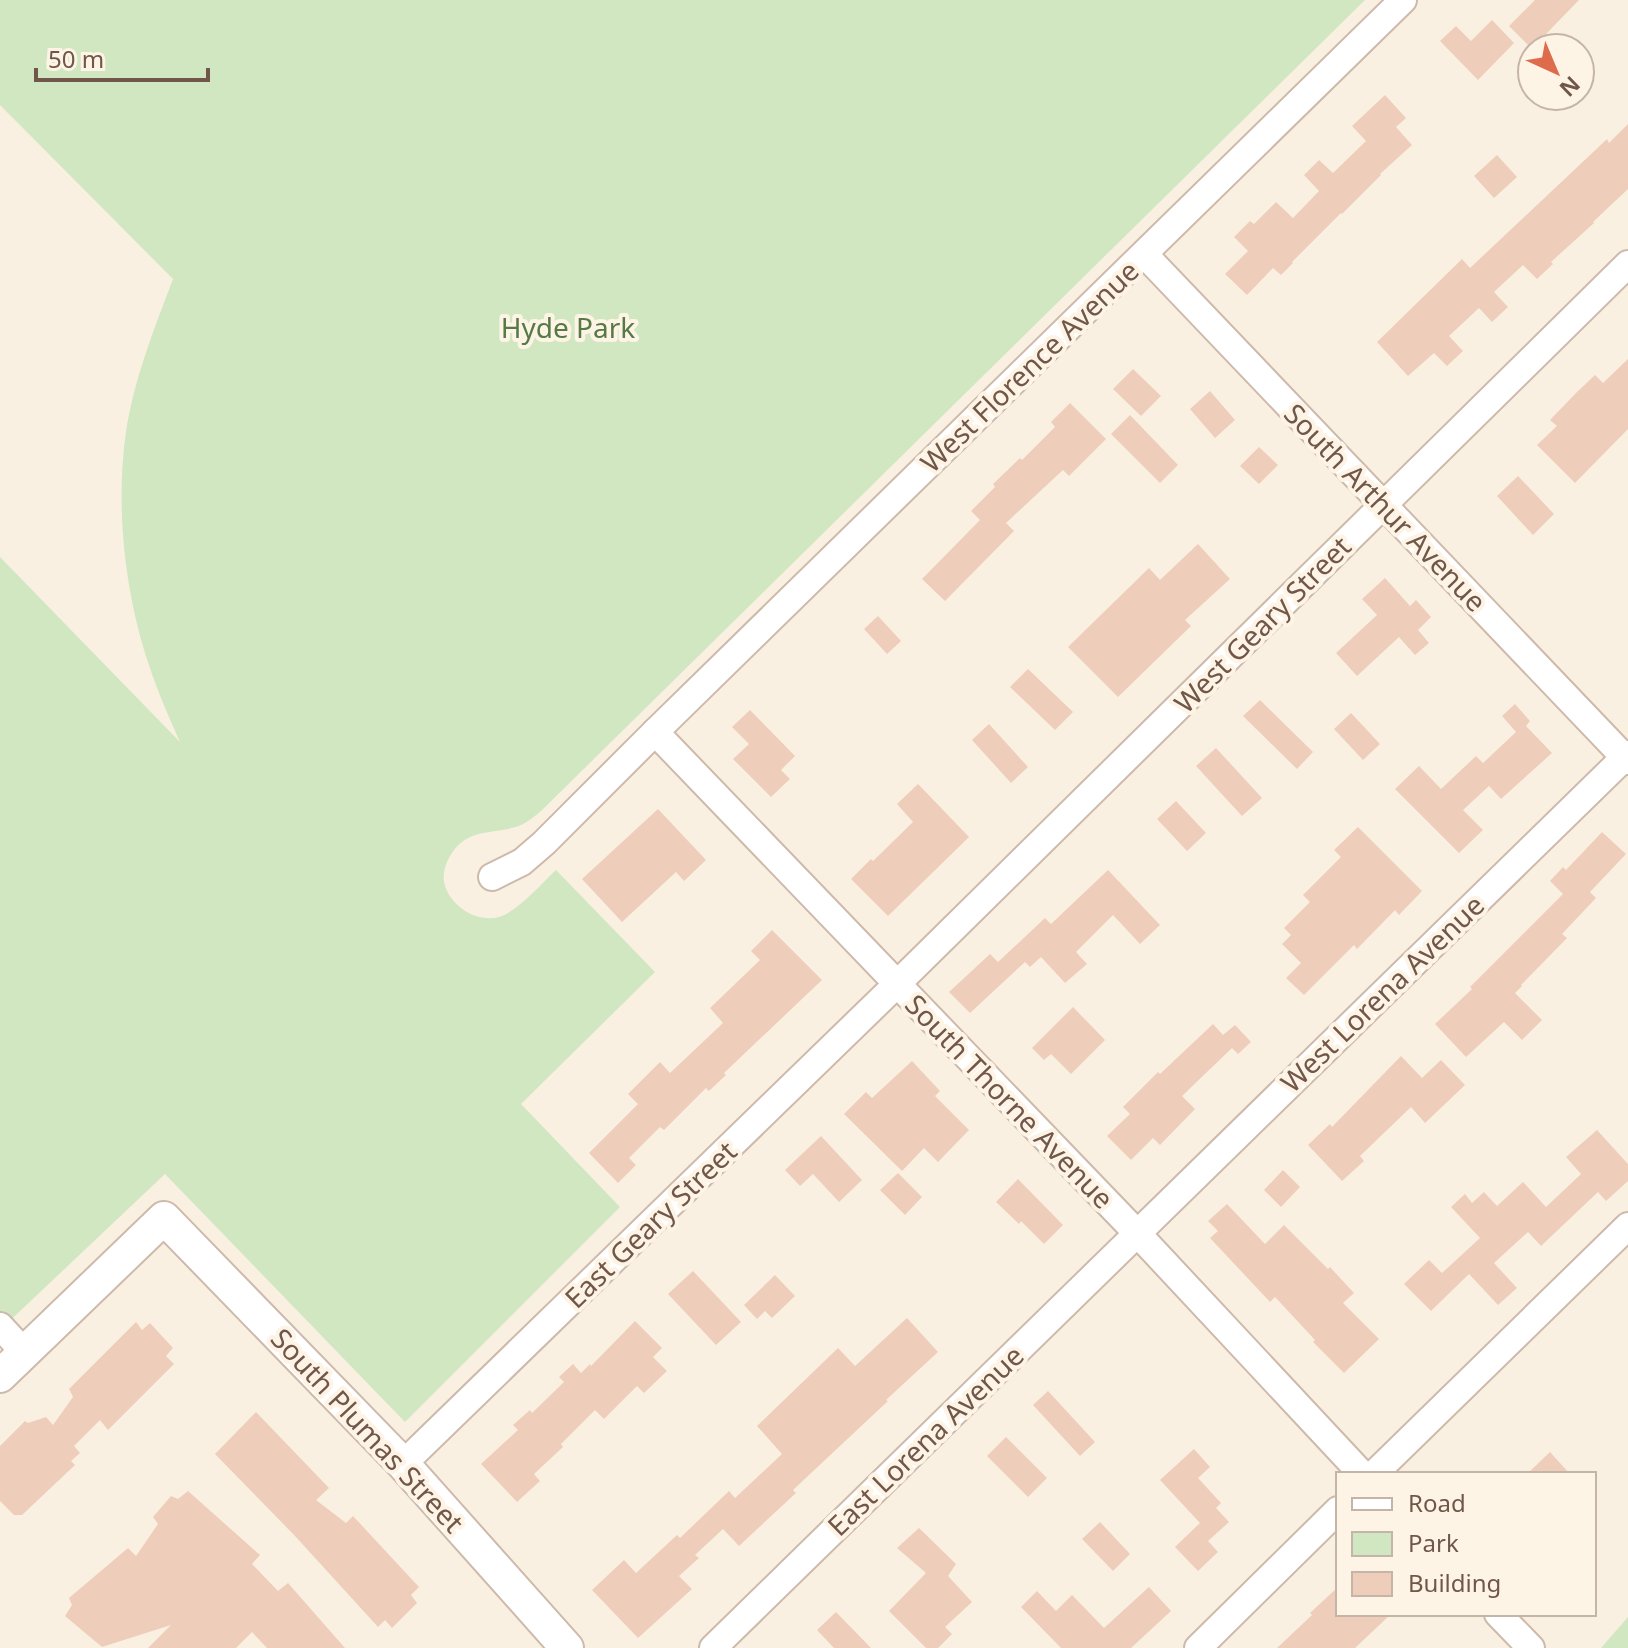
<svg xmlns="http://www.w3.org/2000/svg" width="1628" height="1648" font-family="'Noto Sans',sans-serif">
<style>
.green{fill:#d0e7c1}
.building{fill:#eeceba}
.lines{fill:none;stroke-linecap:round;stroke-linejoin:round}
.minor-casing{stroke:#cdbaab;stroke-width:30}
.tertiary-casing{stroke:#cdbaab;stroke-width:36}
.minor{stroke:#fff;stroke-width:26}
.tertiary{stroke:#fff;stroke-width:32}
.labels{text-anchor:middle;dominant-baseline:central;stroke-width:8;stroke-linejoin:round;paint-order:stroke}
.park-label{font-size:28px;fill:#557a45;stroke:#fef4e6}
.street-label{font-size:28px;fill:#70574a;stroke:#fef4e6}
</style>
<rect width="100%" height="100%" fill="#faf0e1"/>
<g class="green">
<path d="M0,0h1365l-824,811c-6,5 -13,11 -20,14 -19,8 -43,4 -59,17 -12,9 -22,29 -17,44 7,21 32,37 54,31 19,-6 42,-33 57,-47l99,102 -134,132 99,103 -215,215 -240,-248 -165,156v-773l180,185c-11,-25 -22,-49 -30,-74 -25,-72 -35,-161 -24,-236 8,-53 28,-103 47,-153l-173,-174z"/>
<polygon points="1628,1617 1628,1648 1601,1648"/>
</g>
<g class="building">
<polygon points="1535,0 1579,0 1546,34 1561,48 1531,48 1509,26"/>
<polygon points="1492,20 1514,43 1478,80 1440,41 1456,26 1471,41"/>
<polygon points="1385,95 1406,118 1396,127 1412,145 1380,174 1381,175 1342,214 1341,213 1292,262 1293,263 1281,275 1273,268 1247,295 1225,274 1248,251 1234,237 1250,221 1254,224 1276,202 1293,218 1319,191 1304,175 1319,160 1333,173 1366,141 1352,126"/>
<polygon points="1628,124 1628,189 1593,222 1594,223 1551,262 1553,264 1537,279 1523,265 1494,292 1508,307 1492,322 1479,308 1449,336 1463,351 1447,366 1434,353 1408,376 1377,342 1462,259 1470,268 1607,139 1609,143"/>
<polygon points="1497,155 1517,177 1494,198 1474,176"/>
<polygon points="1628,359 1628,429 1575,483 1537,445 1557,426 1550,420 1577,392 1595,375 1603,383"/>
<polygon points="1133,369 1161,396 1141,416 1113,389"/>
<polygon points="1210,391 1235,420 1215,438 1190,409"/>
<polygon points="1070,403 1106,439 1069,476 1063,470 1006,523 1014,531 945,601 922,579 980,520 971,511 995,487 993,484 1020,458 1022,460 1055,427 1051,422"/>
<polygon points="1130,415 1178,465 1160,483 1111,434"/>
<polygon points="1259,447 1278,465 1259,484 1240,466"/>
<polygon points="1518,476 1554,514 1533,535 1497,496"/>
<polygon points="1198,544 1230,579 1185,620 1191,626 1118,697 1068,647 1149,568 1160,580"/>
<polygon points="1385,578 1410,606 1416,600 1431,617 1418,630 1429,643 1415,655 1399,637 1357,676 1336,653 1377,615 1362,599"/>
<polygon points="878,616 901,641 887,654 864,629"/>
<polygon points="1028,669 1073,712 1055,730 1010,687"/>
<polygon points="1260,700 1313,752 1297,769 1243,716"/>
<polygon points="1515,704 1530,721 1526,726 1552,753 1501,799 1489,786 1463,810 1483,830 1459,853 1395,789 1419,766 1441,789 1476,756 1483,763 1516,732 1502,716"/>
<polygon points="750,710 795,756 781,770 790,779 771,797 733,759 749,744 732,727"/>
<polygon points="1351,713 1380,744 1363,760 1334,729"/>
<polygon points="989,724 1028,767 1011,783 972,740"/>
<polygon points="1216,748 1262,798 1242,816 1196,766"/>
<polygon points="918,784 969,837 888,916 851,879 871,859 873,861 913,822 897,804"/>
<polygon points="1176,801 1206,833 1187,851 1157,819"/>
<polygon points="658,809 706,860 684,881 676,872 622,922 582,879"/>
<polygon points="1358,827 1422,891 1399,915 1395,910 1357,949 1354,945 1304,995 1286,978 1301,963 1282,944 1291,935 1284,928 1310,902 1303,895 1341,857 1334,850"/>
<polygon points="1602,832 1626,854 1590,892 1596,898 1562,934 1567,938 1521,985 1522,986 1515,993 1542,1020 1522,1040 1504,1022 1466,1057 1435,1024 1472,989 1470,987 1563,894 1550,881 1563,867 1566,870"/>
<polygon points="1108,870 1160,925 1140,944 1113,915 1076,952 1087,964 1065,983 1041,957 1030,967 1025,962 970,1013 949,992 990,954 998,962 1045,918 1051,924"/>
<polygon points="772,930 822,980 724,1073 726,1075 709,1091 706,1088 664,1130 660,1127 629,1158 636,1165 618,1183 589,1153 638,1104 628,1094 660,1062 670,1073 723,1023 710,1008 760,960 751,951"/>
<polygon points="1073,1007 1105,1040 1071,1074 1051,1054 1044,1060 1032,1048"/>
<polygon points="1213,1024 1223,1035 1235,1025 1251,1042 1238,1054 1232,1048 1182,1096 1195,1109 1160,1145 1153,1138 1131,1160 1107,1136 1130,1114 1123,1107 1158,1072 1160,1074"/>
<polygon points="1401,1056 1422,1078 1441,1060 1465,1085 1425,1123 1411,1107 1360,1156 1364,1161 1342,1181 1308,1145 1330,1124 1332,1127"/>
<polygon points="912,1061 940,1091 935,1096 969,1130 938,1162 924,1148 902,1171 844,1114 866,1092 872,1098"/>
<polygon points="1597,1130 1628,1164 1628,1181 1606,1201 1598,1192 1541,1246 1528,1232 1494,1263 1517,1288 1498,1305 1469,1274 1431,1311 1404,1284 1429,1260 1442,1273 1480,1238 1451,1207 1465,1194 1472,1203 1484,1192 1497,1206 1523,1182 1546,1207 1581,1174 1566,1157"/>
<polygon points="821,1136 862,1180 839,1202 813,1174 800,1186 785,1170"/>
<polygon points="1283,1170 1300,1187 1281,1207 1264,1190"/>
<polygon points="898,1173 922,1197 905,1215 880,1190"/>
<polygon points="1018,1179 1063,1225 1044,1244 1021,1221 1019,1224 996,1202"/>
<polygon points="1227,1204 1265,1244 1284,1225 1328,1269 1330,1267 1354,1293 1343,1303 1379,1339 1344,1373 1313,1342 1315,1340 1275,1297 1270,1302 1210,1238 1218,1231 1208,1221"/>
<polygon points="693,1271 741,1322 716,1345 668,1294"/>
<polygon points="775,1275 795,1296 772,1318 765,1311 757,1319 744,1305"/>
<polygon points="907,1318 938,1352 886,1400 888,1401 793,1490 796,1493 739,1546 723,1529 695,1555 699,1558 679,1576 692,1589 638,1638 592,1590 624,1560 636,1573 677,1535 680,1538 729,1491 735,1498 782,1454 757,1426 838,1348 855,1366"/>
<polygon points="635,1321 662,1348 653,1357 667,1371 644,1393 637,1386 604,1419 595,1410 561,1444 563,1447 534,1474 540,1481 517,1502 481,1464 518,1430 513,1425 530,1410 532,1413 564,1382 559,1377 573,1364 581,1373 590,1364 591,1366"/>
<polygon points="136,1322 142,1330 150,1323 173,1348 166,1356 174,1364 108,1430 100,1420 74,1446 80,1453 71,1461 75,1465 22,1515 14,1515 0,1501 0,1446 25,1421 28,1423 46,1417 53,1425 73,1397 69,1389"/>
<polygon points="1048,1391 1095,1442 1080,1456 1033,1405"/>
<polygon points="256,1412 329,1488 316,1500 346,1523 353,1516 419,1587 411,1595 417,1603 392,1628 385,1620 378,1627 295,1536 215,1454"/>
<polygon points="1006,1437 1047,1478 1028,1497 987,1456"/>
<polygon points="1194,1449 1210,1467 1198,1478 1221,1503 1216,1508 1229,1522 1208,1541 1218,1552 1198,1571 1175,1547 1200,1523 1160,1480"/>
<polygon points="1550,1452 1570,1474 1527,1474"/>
<polygon points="188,1491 260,1555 252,1564 278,1591 288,1583 345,1648 267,1648 252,1632 236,1648 148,1648 171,1625 102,1647 65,1616 72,1605 69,1598 128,1548 136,1556 158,1524 153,1517 171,1496 178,1499"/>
<polygon points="1100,1522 1130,1554 1113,1571 1082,1539"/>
<polygon points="919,1528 956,1564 948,1576 972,1602 945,1627 952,1634 938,1648 926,1648 889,1611 926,1573 897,1548"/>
<polygon points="1149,1587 1171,1611 1131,1648 1061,1648 1021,1607 1037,1591 1056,1611 1072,1595 1104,1628"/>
<polygon points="1338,1587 1338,1614 1391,1614 1355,1648 1277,1648 1312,1615 1310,1613"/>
<polygon points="836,1612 871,1648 834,1648 817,1630"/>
</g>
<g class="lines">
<defs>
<g id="minor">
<polyline points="1144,254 1628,761"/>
<polyline points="655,732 1136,1232 1362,1474"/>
<polyline points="492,877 522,862 544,843 655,732 1403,0"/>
<polyline points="0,1326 24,1352"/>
<polyline points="403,1464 897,984 1628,264"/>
<polyline points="1374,1474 1628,1226"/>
<polyline points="1498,1614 1531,1648"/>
<polyline points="713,1648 1628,754"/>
<polyline points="1198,1648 1338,1510"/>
</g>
<polyline id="tertiary" points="0,1376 164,1218 403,1464 567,1648"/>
</defs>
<use href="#minor" class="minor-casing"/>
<use href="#tertiary" class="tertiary-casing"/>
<use href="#minor" class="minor"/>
<use href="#tertiary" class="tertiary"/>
</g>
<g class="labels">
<g class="park-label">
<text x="568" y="327">Hyde Park</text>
</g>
<g class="street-label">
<text transform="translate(1029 366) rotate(-44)">West Florence Avenue</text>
<text transform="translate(1386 507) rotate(46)">South Arthur Avenue</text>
<text transform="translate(1262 624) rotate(-45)">West Geary Street</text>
<text transform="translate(1382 993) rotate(-44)">West Lorena Avenue</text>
<text transform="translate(1010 1101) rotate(46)">South Thorne Avenue</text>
<text transform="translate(650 1224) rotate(-44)">East Geary Street</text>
<text transform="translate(368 1430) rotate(47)">South Plumas Street</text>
<text transform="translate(925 1440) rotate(-44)">East Lorena Avenue</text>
</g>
</g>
<rect x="1336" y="1472" width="260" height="144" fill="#fef4e6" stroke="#c5b5a8" stroke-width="2"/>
<rect x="1352" y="1498" width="40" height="12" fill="#ffffff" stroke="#c5b5a8" stroke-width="2"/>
<text x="1408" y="1512" font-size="24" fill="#70574a">Road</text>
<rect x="1352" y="1532" width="40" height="24" fill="#d0e7c1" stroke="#c5b5a8" stroke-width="2"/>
<text x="1408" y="1552" font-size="24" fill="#70574a">Park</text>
<rect x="1352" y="1572" width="40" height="24" fill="#eeceba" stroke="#c5b5a8" stroke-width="2"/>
<text x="1408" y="1592" font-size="24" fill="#70574a">Building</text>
<g transform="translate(1556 72) rotate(136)"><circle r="38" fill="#fef4e6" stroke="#c5b5a8" stroke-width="2"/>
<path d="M0-6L14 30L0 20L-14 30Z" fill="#de6b4c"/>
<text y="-12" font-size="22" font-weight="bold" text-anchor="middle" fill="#70574a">N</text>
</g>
<path d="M36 68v12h172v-12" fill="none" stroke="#70574a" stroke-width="4"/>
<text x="48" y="68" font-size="24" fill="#70574a" stroke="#fef4e6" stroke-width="6" paint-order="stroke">50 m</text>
</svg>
